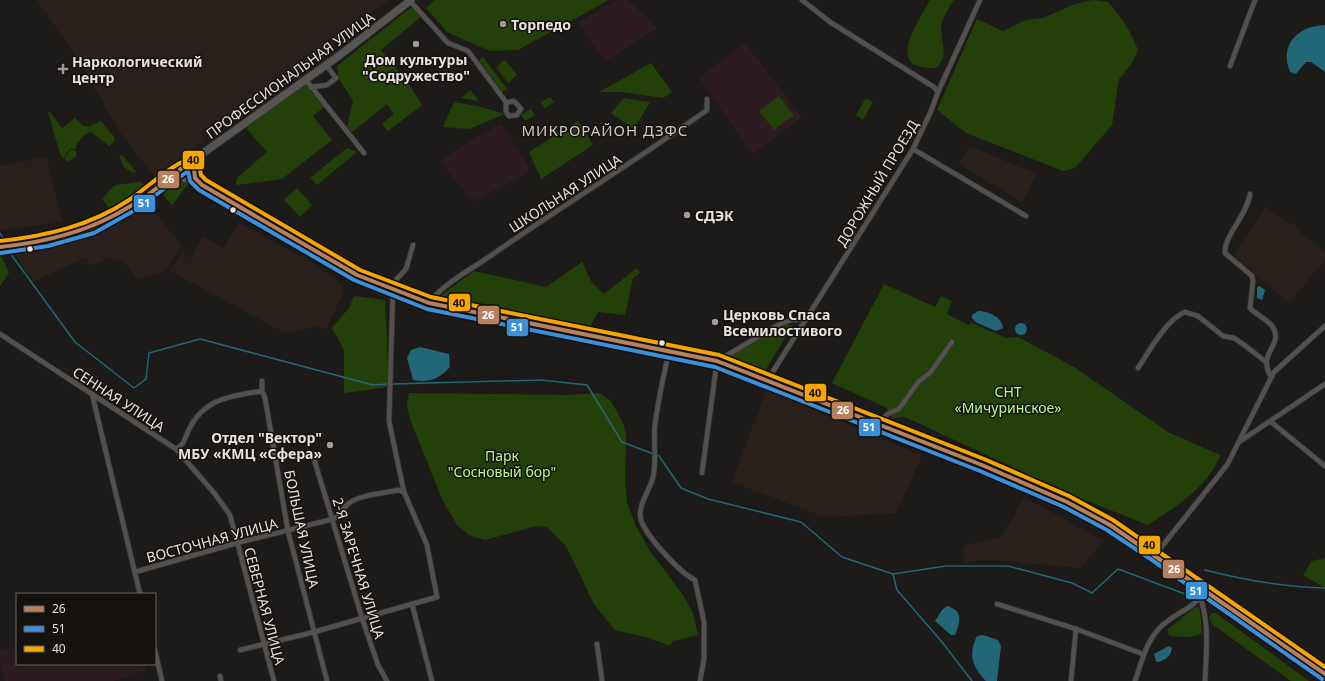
<svg xmlns="http://www.w3.org/2000/svg" width="1325" height="681" font-family="'Noto Sans',sans-serif">
<style>
.built{fill:#29201c}
.education{fill:#2c1c21}
.green{fill:#244009}
.water{fill:#236677}
.lines{fill:none;stroke-linecap:round;stroke-linejoin:round}
.stream{stroke:#236677;stroke-width:1.5}
.street-casing{stroke:#373534;stroke-width:6}
.secondary-casing{stroke:#373534;stroke-width:9}
.primary-casing{stroke:#373534;stroke-width:9}
.street{stroke:#52514f;stroke-width:4.5}
.secondary{stroke:#585555;stroke-width:7}
.primary{stroke:#5f575b;stroke-width:7}
.bus-1-casing{stroke:#15110f;stroke-width:7}
.bus-2-casing{stroke:#15110f;stroke-width:7}
.bus-3-casing{stroke:#15110f;stroke-width:7}
.bus-1{stroke:#b6815c;stroke-width:4}
.bus-2{stroke:#3a90db;stroke-width:4}
.bus-3{stroke:#f7a600;stroke-width:4}
.poi-dot{fill:#9f9c9b;stroke:#15110f;stroke-width:1.5}
.bus-dot{fill:#e5e2e1;stroke:#15110f;stroke-width:1.5}
.labels{text-anchor:middle;dominant-baseline:central;stroke-width:3;stroke-linejoin:round;paint-order:stroke}
.poi-label{font-size:14px;font-weight:bold;fill:#e5e2e1;stroke:#15110f;text-anchor:start}
.street-label{font-size:14px;fill:#e5e2e1;stroke:#15110f}
.park-label{font-size:14px;fill:#b7fa8b;stroke:#15110f}
.neighbourhood-label{font-size:15px;letter-spacing:1px;fill:#d0cac7;stroke:#15110f}
.line-badge{stroke:#15110f;stroke-width:1.5}
.badge-label{font-size:11px;text-anchor:middle;font-weight:bold;fill:#fff}
.pale-badge-label{font-size:11px;text-anchor:middle;font-weight:bold;fill:#111}
</style>
<rect width="100%" height="100%" fill="#1d1b19"/>
<g class="built">
<polygon points="37,0 390,0 371,12 333,45 245,110 240,106 202,135 205,140 155,177 119,131 83,67"/>
<polygon points="969,146 1037,174 1022,203 959,163"/>
<polygon points="46,157 62,222 0,230 0,166"/>
<polygon points="145,197 181,246 166,271 137,280 122,258 114,262 111,257 90,266 86,257 33,282 12,249 53,242 89,232 104,225"/>
<polygon points="1266,207 1290,225 1292,223 1301,230 1300,232 1325,252 1325,260 1289,303 1233,255"/>
<polygon points="239,223 315,264 338,281 337,283 342,287 344,291 326,329 311,326 309,328 285,333 170,271 181,253 191,258 203,237 224,248"/>
<polygon points="767,389 922,456 896,513 825,517 732,482"/>
<polygon points="1024,497 1104,541 1080,568 981,559 964,564 963,546 1002,537"/>
</g>
<g class="education">
<polygon points="617,0 628,0 657,28 605,61 578,23"/>
<polygon points="745,43 802,117 753,154 699,78"/>
<polygon points="501,124 510,136 529,168 524,175 473,201 440,162 462,146"/>
<polygon points="17,647 17,664 145,664 147,670 113,681 5,681 0,663 0,651"/>
</g>
<g class="green">
<polygon points="435,0 609,0 518,50 490,51 447,32 426,8"/>
<path d="M930,0h24c-5,7 -10,15 -12,23 -4,18 10,31 -6,45 -53,2 -18,-45 -6,-68z"/>
<path d="M1093,0l15,2c13,14 23,30 30,48l-6,13 -13,16 -7,46 -37,43 -12,3 -97,-38 -29,-23 40,-91 26,12 23,-11 17,-2 32,-14z"/>
<polygon points="413,6 422,16 381,50 407,81 422,105 388,131 382,124 394,114 387,104 352,132 347,127 353,101 338,77 337,66"/>
<polygon points="483,57 507,89 502,92 479,60"/>
<polygon points="505,60 517,75 508,83 496,67"/>
<polygon points="651,63 672,92 663,98 621,92 599,92"/>
<polygon points="305,84 324,107 313,116 332,140 282,179 236,185 237,178 267,152 246,128"/>
<polygon points="470,90 479,101 461,98"/>
<polygon points="779,96 794,115 774,130 759,111"/>
<polygon points="550,97 554,102 545,108 541,102"/>
<polygon points="624,98 650,102 634,129 611,113"/>
<polygon points="866,98 873,102 863,120 856,115"/>
<polygon points="454,102 481,107 505,114 469,129 443,127"/>
<polygon points="531,109 535,115 525,121 521,115"/>
<path d="M50,112l12,16 13,-10 8,8h7l11,-5 13,16 1,4 -6,5 -18,-14c-9,3 -13,9 -16,17h-5l-7,9c-5,-6 -11,-35 -15,-45z"/>
<polygon points="578,121 593,145 541,179 529,152"/>
<polygon points="347,148 357,152 317,185 310,178"/>
<polygon points="71,150 75,150 77,156 68,162 64,158"/>
<polygon points="122,155 136,172 133,173 124,167 119,157"/>
<polygon points="176,178 189,183 172,205 158,189"/>
<polygon points="140,182 149,188 123,207 109,208 102,199 115,185"/>
<polygon points="297,188 312,205 300,217 284,200"/>
<polygon points="0,253 9,273 0,286"/>
<polygon points="582,262 592,283 604,294 637,268 640,273 633,278 625,315 598,312 589,328 438,302 439,297 474,271 546,287"/>
<path d="M884,284l51,23 6,-11 11,5 -5,13 21,11 4,-2 34,15 12,-1 56,30 94,65 52,23c-12,33 -44,51 -72,70l-71,-28 -172,-80 -13,1 -5,-10 -55,-25z"/>
<polygon points="354,296 385,300 389,387 344,393 344,350 332,328 349,308"/>
<polygon points="786,324 792,326 765,371 728,357"/>
<polygon points="409,393 566,395 599,393 611,401 624,425 626,435 625,481 627,503 636,526 650,551 683,595 693,613 698,635 673,641 670,646 649,638 615,630 594,604 566,546 547,527 536,526 485,540 469,535 457,525 443,501 410,419 407,405"/>
<polygon points="1325,558 1325,588 1303,575 1312,561"/>
<path d="M1198,607l2,2 2,23c-7,8 -22,4 -32,4l-2,-3v-4l26,-21z"/>
<polygon points="1212,613 1216,613 1309,681 1291,681 1212,624 1209,617"/>
</g>
<g class="water">
<path d="M1325,25v47l-14,-10h-5l-10,12 -6,-2c-11,-28 8,-46 35,-47z"/>
<polygon points="1259,286 1265,290 1262,300 1257,298 1257,288"/>
<path d="M978,311c10,0 24,6 25,17l-7,3 -19,-8 -5,-5v-3z"/>
<circle cx="1021" cy="329" r="6"/>
<path d="M420,347l29,7 1,13c-11,12 -21,16 -37,13l-6,-22 4,-8z"/>
<path d="M947,606c17,5 13,16 8,29h-4l-16,-14 7,-11z"/>
<path d="M983,635l15,5 3,6 -4,35h-11c-14,-14 -18,-27 -9,-45z"/>
<path d="M1169,646l3,2c-1,8 -6,12 -14,14l-2,-1 -2,-7z"/>
</g>
<g class="lines">
<g class="stream">
<polyline points="0,233 4,240"/>
<polyline points="10,253 75,342 134,388 146,379 149,353 200,339 373,385 388,384"/>
<polyline points="392,384 541,380 587,385 622,442 659,456 681,488 708,499 801,522 842,557 893,574 897,590 942,642 972,681"/>
<path d="M1205,570c39,10 80,17 120,18"/>
<polyline points="893,574 946,566 1008,566 1072,583 1092,593 1118,569 1185,594 1189,592"/>
</g>
<defs>
<g id="street">
<polyline points="410,1 448,43 468,51 506,102 506,112 509,116 517,115 521,109 516,103 513,101 506,103"/>
<polyline points="1230,66 1255,0"/>
<polyline points="306,80 364,153"/>
<polyline points="311,87 327,85 336,78 326,65"/>
<polyline points="938,92 980,0"/>
<polyline points="913,149 1026,216"/>
<path d="M1250,194c-3,22 -26,41 -25,59l27,23 1,5 -3,27c7,8 19,11 24,21 8,18 -17,24 -3,48"/>
<path d="M429,303c13,-19 45,-35 64,-49 71,-49 144,-94 214,-144v-11"/>
<polyline points="0,334 176,449 215,494 230,515 274,681"/>
<path d="M669,351c-5,24 -11,49 -14,74 -2,17 2,35 -2,52 -3,14 -16,28 -12,43 5,16 39,53 54,60l9,42v37l-4,22"/>
<path d="M1138,368c12,-18 28,-48 47,-56l13,4 25,20 11,2 9,6 23,18"/>
<polyline points="262,381 262,391 265,398 288,531 327,681"/>
<polyline points="767,381 913,149 931,111 938,92 934,87 830,22 802,0"/>
<polyline points="92,394 140,594"/>
<polyline points="1271,422 1325,466"/>
<polyline points="880,426 883,418 889,413 899,409 919,381 930,373 952,342"/>
<polyline points="1239,442 1325,384"/>
<path d="M176,449c9,-5 9,-11 13,-20 16,-31 42,-33 73,-38"/>
<polyline points="314,459 362,618 378,665 387,681"/>
<polyline points="702,473 717,361 780,324 791,320 806,319"/>
<polyline points="1155,555 1227,465 1274,372 1325,326"/>
<path d="M135,572l102,-29 96,-24c8,-3 9,-10 15,-15 10,-9 37,-11 50,-14l6,2"/>
<path d="M1200,597c10,26 6,57 5,84"/>
<polyline points="412,604 432,681"/>
<polyline points="997,604 1076,629 1143,654"/>
<polyline points="597,644 602,681"/>
<polyline points="155,650 162,681"/>
<polyline points="240,650 314,632 437,597 427,545 404,492 389,421 393,290 395,281 406,269 413,245"/>
<polyline points="220,676 221,681"/>
<polyline points="1071,681 1076,629"/>
<path d="M1135,681c8,-23 12,-46 34,-61 15,-11 24,-12 36,-29"/>
</g>
<polyline id="secondary" points="188,164 340,55 411,0"/>
<g id="primary">
<polyline points="170,178 178,176 196,182 357,275 429,303 717,361 892,431 982,465 1067,502 1110,525 1155,555 1325,674"/>
<polyline points="0,247 62,236 97,225 120,213 188,164 191,165 195,170 194,176 188,179"/>
</g>
</defs>
<use href="#street" class="street-casing"/>
<use href="#secondary" class="secondary-casing"/>
<use href="#primary" class="primary-casing"/>
<use href="#street" class="street"/>
<use href="#secondary" class="secondary"/>
<use href="#primary" class="primary"/>
<defs>
<path id="bus-1" d="M0,247c76,-8 124,-29 182,-79l8,-3 4,3 1,10 7,7 155,90 72,28 288,58 265,104 85,37 43,23 215,149"/>
<polyline id="bus-2" points="1,253 48,246 94,233 137,209 188,171 190,181 199,190 354,280 427,309 715,367 980,471 1064,507 1107,530 1152,560 1322,679"/>
<path id="bus-3" d="M0,241c46,-5 90,-15 129,-41 13,-8 50,-42 63,-41l7,6 2,10 5,5 154,90 71,27 288,58 265,104 85,37 44,24 212,147"/>
</defs>
<use href="#bus-1" class="bus-1-casing"/>
<use href="#bus-2" class="bus-2-casing"/>
<use href="#bus-3" class="bus-3-casing"/>
<use href="#bus-1" class="bus-1"/>
<use href="#bus-2" class="bus-2"/>
<use href="#bus-3" class="bus-3"/>
</g>
<g class="poi-dot">
<circle cx="503" cy="24" r="4"/>
<circle cx="416" cy="44" r="4"/>
<path d="M61 63h4v4h4v4h-4v4h-4v-4h-4v-4h4z"/>
<circle cx="687" cy="215" r="4"/>
<circle cx="715" cy="322" r="4"/>
<circle cx="330" cy="445" r="4"/>
</g>
<g class="bus-dot">
<circle cx="233" cy="210" r="3.5"/>
<circle cx="30" cy="249" r="3.5"/>
<circle cx="662" cy="343" r="3.5"/>
</g>
<g class="labels">
<g class="poi-label">
<text x="511" y="24">Торпедо</text>
<text x="416" y="59" text-anchor="middle">Дом культуры<tspan x="416" dy="16">"Содружество"</tspan></text>
<text x="72" y="61">Наркологический<tspan x="72" dy="16">центр</tspan></text>
<text x="695" y="215">СДЭК</text>
<text x="723" y="314">Церковь Спаса<tspan x="723" dy="16">Всемилостивого</tspan></text>
<text x="322" y="437" text-anchor="end">Отдел "Вектор"<tspan x="322" dy="16">МБУ «КМЦ «Сфера»</tspan></text>
</g>
<g class="street-label">
<text transform="translate(290 75) rotate(-36)">ПРОФЕССИОНАЛЬНАЯ УЛИЦА</text>
<text transform="translate(877 183) rotate(-59)">ДОРОЖНЫЙ ПРОЕЗД</text>
<text transform="translate(565 193) rotate(-33)">ШКОЛЬНАЯ УЛИЦА</text>
<text transform="translate(119 399) rotate(33)">СЕННАЯ УЛИЦА</text>
<text transform="translate(302 529) rotate(78)">БОЛЬШАЯ УЛИЦА</text>
<text transform="translate(212 540) rotate(-15)">ВОСТОЧНАЯ УЛИЦА</text>
<text transform="translate(359 568) rotate(73)">2-Я ЗАРЕЧНАЯ УЛИЦА</text>
<text transform="translate(265 606) rotate(75)">СЕВЕРНАЯ УЛИЦА</text>
</g>
<g class="park-label">
<text x="1008" y="391">СНТ<tspan x="1008" dy="16">«Мичуринское»</tspan></text>
<text x="502" y="455">Парк<tspan x="502" dy="16">"Сосновый бор"</tspan></text>
</g>
<g class="neighbourhood-label">
<text x="605" y="130">МИКРОРАЙОН ДЗФС</text>
</g>
</g>
<g class="line-badge">
<rect x="182" y="150" width="23" height="20" rx="4" fill="#f7a600"/>
<rect x="157" y="170" width="23" height="19" rx="4" fill="#b6815c"/>
<rect x="133" y="194" width="23" height="19" rx="4" fill="#3a90db"/>
<rect x="448" y="293" width="23" height="19" rx="4" fill="#f7a600"/>
<rect x="477" y="305" width="23" height="20" rx="4" fill="#b6815c"/>
<rect x="506" y="318" width="23" height="19" rx="4" fill="#3a90db"/>
<rect x="804" y="383" width="23" height="19" rx="4" fill="#f7a600"/>
<rect x="831" y="401" width="23" height="19" rx="4" fill="#b6815c"/>
<rect x="858" y="418" width="23" height="19" rx="4" fill="#3a90db"/>
<rect x="1138" y="535" width="23" height="20" rx="4" fill="#f7a600"/>
<rect x="1162" y="559" width="23" height="20" rx="4" fill="#b6815c"/>
<rect x="1185" y="581" width="23" height="19" rx="4" fill="#3a90db"/>
</g>
<g class="badge-label">
<text x="168" y="183">26</text>
<text x="144" y="207">51</text>
<text x="488" y="319">26</text>
<text x="517" y="331">51</text>
<text x="843" y="414">26</text>
<text x="869" y="431">51</text>
<text x="1174" y="573">26</text>
<text x="1196" y="595">51</text>
</g>
<g class="pale-badge-label">
<text x="193" y="164">40</text>
<text x="459" y="307">40</text>
<text x="815" y="397">40</text>
<text x="1149" y="549">40</text>
</g>
<rect x="16" y="593" width="140" height="72" fill="#15110f" stroke="#686563"/>
<rect x="24" y="606" width="20" height="6" fill="#b6815c" stroke="#686563"/>
<text x="52" y="613" font-size="12" fill="#e5e2e1">26</text>
<rect x="24" y="626" width="20" height="6" fill="#3a90db" stroke="#686563"/>
<text x="52" y="633" font-size="12" fill="#e5e2e1">51</text>
<rect x="24" y="646" width="20" height="6" fill="#f7a600" stroke="#686563"/>
<text x="52" y="653" font-size="12" fill="#e5e2e1">40</text>
</svg>
